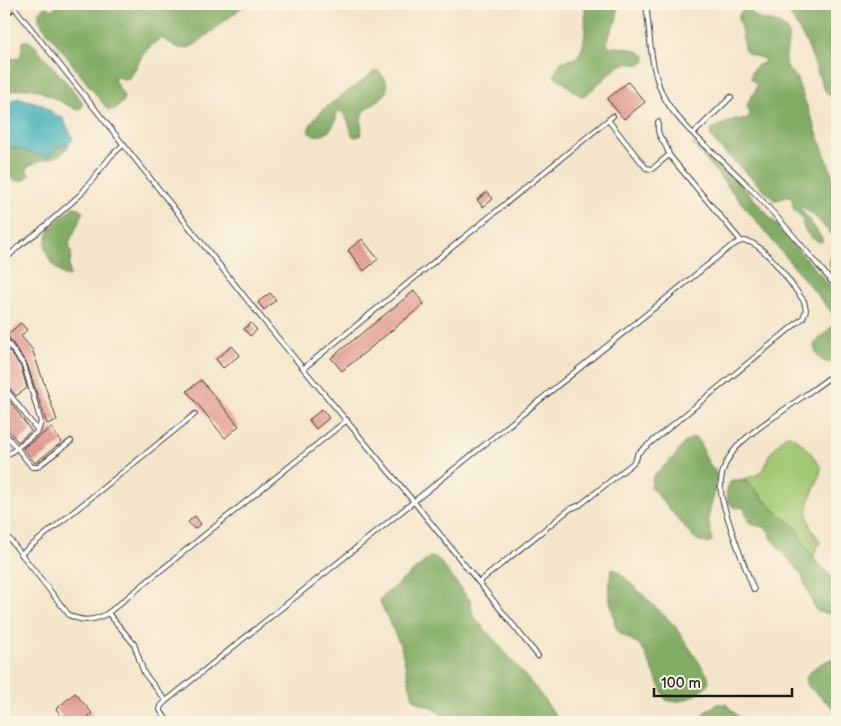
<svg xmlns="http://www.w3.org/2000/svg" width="841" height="726" font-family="'Balsamiq Sans',sans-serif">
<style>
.green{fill:#a2c872;stroke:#5f7247}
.forest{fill:#81ac64;stroke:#4e6440}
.water{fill:#3daeb6;stroke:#2c6569}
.building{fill:#e29a92}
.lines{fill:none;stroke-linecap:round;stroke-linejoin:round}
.lane-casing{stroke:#3c3a36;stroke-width:6}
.primary-casing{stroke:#3c3a36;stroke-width:14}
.lane{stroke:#fff;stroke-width:4}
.primary{stroke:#f6be86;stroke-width:11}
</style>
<rect width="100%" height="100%" fill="#fcf5e5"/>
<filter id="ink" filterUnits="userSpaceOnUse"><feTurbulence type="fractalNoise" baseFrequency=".02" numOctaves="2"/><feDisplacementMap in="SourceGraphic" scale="10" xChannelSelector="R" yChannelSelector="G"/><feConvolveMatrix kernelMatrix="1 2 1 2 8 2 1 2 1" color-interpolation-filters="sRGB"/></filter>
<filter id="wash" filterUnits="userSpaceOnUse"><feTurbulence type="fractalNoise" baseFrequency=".0096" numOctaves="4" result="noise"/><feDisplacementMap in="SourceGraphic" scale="20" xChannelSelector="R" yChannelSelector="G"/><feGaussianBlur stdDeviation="1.12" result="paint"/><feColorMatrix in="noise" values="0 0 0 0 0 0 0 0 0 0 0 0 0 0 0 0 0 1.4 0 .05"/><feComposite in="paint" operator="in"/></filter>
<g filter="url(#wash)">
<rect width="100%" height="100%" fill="#f3e5c9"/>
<path class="green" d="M789,435c12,5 26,22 32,33 -3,21 -19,33 -11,58 2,6 8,10 10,17l-6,10v6l-13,-20 -4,-11 -5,-5 -10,-6 -13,-12 -19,-22 -11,-3 16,-4 7,-6 5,-7 1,-7 17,-20z"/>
<g class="forest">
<path d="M59,4h187l-50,40c-18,10 -19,1 -35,-6 -7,5 -14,11 -19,18 -5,8 -7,19 -16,24l-8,-3 -5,1 11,18 -1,6 -8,7 -7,1 -66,-85 -3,-6v-7l4,-4 4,-1 5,3z"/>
<path d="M585,4h32c0,4 1,9 0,13 -3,10 -10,19 -10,29 15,2 26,0 38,10l1,5 -5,3c-5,1 -10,-1 -16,0 -8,0 -32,27 -42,32l-4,-1 -25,-20 7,-13 15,-4c12,-13 9,-37 9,-54z"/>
<polygon points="784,4 837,4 837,104 824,89 807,44"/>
<path d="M743,10l7,1 9,8 17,3 10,7 3,5 -4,28 3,7 8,8 38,102 3,4v59l-19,-23 -17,-13v3l21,29v4c-10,-1 -22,-13 -19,-23l-9,-9c-2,-6 1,-9 -5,-14l-12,4h-3l-58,-56 -6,-9 2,-6 23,-10 8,1 6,-3 1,-4 -3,-7c1,-8 9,-12 10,-21l-6,-6c0,-10 4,-13 13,-16l1,-3c-7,-5 -15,-2 -21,-11 0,-6 -1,-11 -2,-17 -2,-8 -7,-16 1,-22z"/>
<polygon points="23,41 29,41 36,47 82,101 82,107 77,110 38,90 28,88 4,92 4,58 18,59 21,54"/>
<path d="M377,71c4,2 6,4 8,8 9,19 -14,22 -22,34 -4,7 1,16 -3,23l-5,1 -3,-2c-2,-9 -5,-20 -13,-25 -4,5 -2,7 -4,12 -5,12 -17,18 -27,10 4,-22 47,-43 64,-59z"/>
<polygon points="692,143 715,161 748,192 829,285 837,298 837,319"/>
<path d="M69,144c-8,19 -32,12 -43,25l3,6 -4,5 -8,1 -13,-5v-28l13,-1 30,9 13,-10z"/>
<path d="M73,207c5,0 8,1 10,6l-14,30 2,9v7l-2,7 1,9 -3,2c-18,-11 -29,-31 -15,-50 6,-8 14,-14 21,-20z"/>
<path d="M837,251v25c-7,-8 -10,-13 -5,-23z"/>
<path d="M837,321v38c-11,10 -22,-2 -23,-15z"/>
<path d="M692,438h4c7,8 8,16 12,24 2,4 6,5 7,9 6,16 -6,32 -6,47 -1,8 3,14 3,23 -8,4 -12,1 -19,-4l-42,-50 2,-11 21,-19 11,-15z"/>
<path d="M732,480h7l11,3 19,22 13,12 10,6 5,5 4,11 13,20 23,23v27c-7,6 -15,6 -22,0l-14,-35 -29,-34 -3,-9 -5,-4 -10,-2 -6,-4 -4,-13c-4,-1 -8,1 -12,-2 -8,-6 -6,-19 0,-26z"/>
<polygon points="430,557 437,558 470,600 473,615 538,691 556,716 557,722 452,722 431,707 418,702 413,698 401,647 380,602 381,598"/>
<path d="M612,568l6,3 57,55 33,50 1,7c-11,12 -27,22 -43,17l-21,-47 -6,-9 -18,-10 -5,-6 -7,-33 1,-17z"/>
<path d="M837,656v55l-28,-24 -4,-6c4,-14 20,-19 32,-25z"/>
<polygon points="717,704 726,704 743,722 698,722 705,712"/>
<polygon points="422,715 429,715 437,722 418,722"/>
</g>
<path class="water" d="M20,98l22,6 15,12 5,1 11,21c-3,8 -6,5 -13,8 -5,2 -6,9 -12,10 -14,2 -25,-11 -44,-8v-43l11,-6z"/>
<g id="blocks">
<g class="building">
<polygon points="628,82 645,102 624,119 607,99"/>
<polygon points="487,192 493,199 483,207 477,200"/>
<polygon points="362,239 378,259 364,271 348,250"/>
<polygon points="414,291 424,304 342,371 331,358"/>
<polygon points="270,293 276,300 264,310 258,302"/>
<polygon points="21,323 27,330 21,336 32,349 57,420 47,424 27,364 7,335"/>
<polygon points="251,323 257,330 250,336 244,329"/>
<polygon points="4,344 21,367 27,388 16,396 7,385 4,383"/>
<polygon points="232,346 240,355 223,368 216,359"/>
<polygon points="201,380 239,426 225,438 187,391"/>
<polygon points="4,393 31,431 18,442 4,425"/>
<polygon points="322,409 329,418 316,429 309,420"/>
<polygon points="51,428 62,442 35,463 23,448"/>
<polygon points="195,516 201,524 194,529 188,522"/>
<polygon points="75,693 92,713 83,722 78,722 74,717 66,722 56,709"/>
</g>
</g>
</g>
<g filter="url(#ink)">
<use href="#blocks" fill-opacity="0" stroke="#3c3a36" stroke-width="1"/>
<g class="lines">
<defs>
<g id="lane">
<path d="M646,4c4,29 4,63 16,89 14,32 61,66 85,92 32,32 61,68 90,103"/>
<polyline points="13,6 268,326 414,502 538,656"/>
<polyline points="608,120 646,168 652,169 669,155 741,241"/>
<path d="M658,122c-2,18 8,17 11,33"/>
<polyline points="694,133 731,97"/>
<polyline points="4,261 19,246 38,232 81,194 111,156 124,144"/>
<polyline points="4,338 24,365 41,422 38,431 4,458"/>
<polyline points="304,368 613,116"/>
<polyline points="4,387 38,431"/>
<polyline points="4,432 32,467 37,467 71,441"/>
<path d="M4,532l65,83c13,7 26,6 39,-2l26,31 10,29 22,28 -5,5 -1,4 8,12"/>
<polyline points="21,554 195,414"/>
<path d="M754,590c-9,-23 -18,-45 -25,-68 -3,-10 -7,-20 -8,-30 -4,-41 35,-62 63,-82 18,-13 36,-25 53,-38"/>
<polyline points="108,613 347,420"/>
<path d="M166,701l564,-454c5,-3 9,-6 14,-6 20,0 48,45 60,60l2,9 -3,8 -166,136v3l-4,6 -53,42 -10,4 -91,73"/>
<polyline points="4,716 9,722"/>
<polyline points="55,722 59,718"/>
</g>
<polyline id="primary" points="4,11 12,4"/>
</defs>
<use href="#lane" class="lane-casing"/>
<use href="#primary" class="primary-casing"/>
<use href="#lane" class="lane"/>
<use href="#primary" class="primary"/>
</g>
</g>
<rect width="841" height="726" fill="none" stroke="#fcf5e5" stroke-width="20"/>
<path d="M654 688v8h138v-8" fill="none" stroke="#1c1c1c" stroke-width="2.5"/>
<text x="661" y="688" font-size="15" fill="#1c1c1c" stroke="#fcf5e5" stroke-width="4" paint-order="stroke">100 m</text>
</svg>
